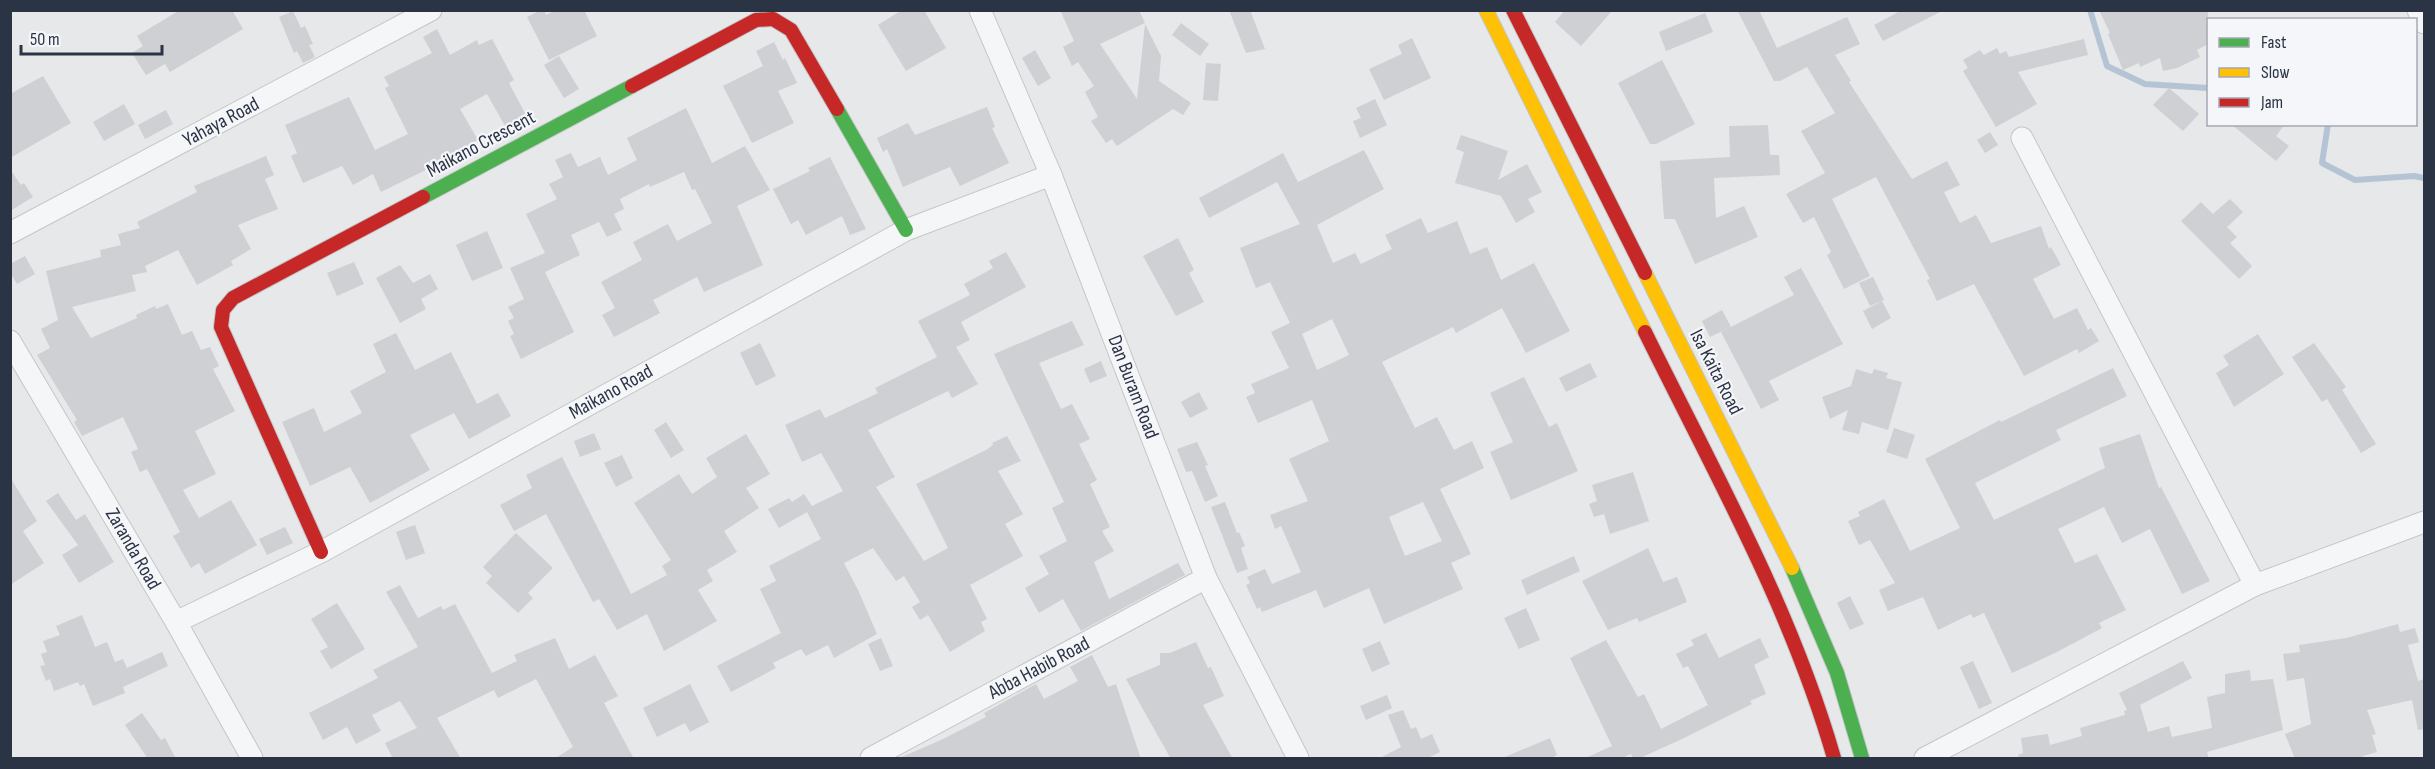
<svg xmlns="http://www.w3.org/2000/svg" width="2435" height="769" font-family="'Sofia Sans Condensed',sans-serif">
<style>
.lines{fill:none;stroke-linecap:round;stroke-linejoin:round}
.stream{stroke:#b4c4d5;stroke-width:6}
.building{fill:#ced0d3;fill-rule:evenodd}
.street-casing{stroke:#c4c6c8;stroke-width:23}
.fast-casing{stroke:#c4c6c8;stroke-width:16}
.slow-casing{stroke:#c4c6c8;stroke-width:16}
.jam-casing{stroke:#c4c6c8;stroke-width:16}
.street{stroke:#f5f6f7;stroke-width:21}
.fast{stroke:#4caf50;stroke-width:14}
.slow{stroke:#ffc107;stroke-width:14}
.jam{stroke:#c62828;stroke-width:14}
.labels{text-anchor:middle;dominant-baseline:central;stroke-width:4.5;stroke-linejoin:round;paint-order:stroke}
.street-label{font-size:20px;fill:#2b3445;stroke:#f4f6f9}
</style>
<rect width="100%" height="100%" fill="#e6e8ea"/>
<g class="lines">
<g class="stream">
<polyline points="2090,10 2107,66 2145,84 2208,88"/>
<polyline points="2328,124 2322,163 2355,180 2414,176 2424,178"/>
</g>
</g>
<g class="building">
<polygon points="180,10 232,10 243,29 170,72 165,64 146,75 132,53 143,46 137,36"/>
<polygon points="541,10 544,10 546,15 556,10 584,10 597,36 549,60 527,17"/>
<polygon points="902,10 924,10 946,48 906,71 878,25"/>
<polygon points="1060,10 1139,10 1145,23 1100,44 1137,99 1145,24 1161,56 1159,81 1191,103 1183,115 1173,109 1117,146 1112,139 1106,143 1091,121 1098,117 1085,92 1094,86 1078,62 1072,66 1063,47 1074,41"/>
<polygon points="1229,10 1250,10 1265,49 1246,53"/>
<polygon points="1565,10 1613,10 1581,46 1555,22"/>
<polygon points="1737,10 1759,10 1777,48 1847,17 1860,44 1835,55 1851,81 1849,82 1912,179 1947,161 1960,185 1944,192 1952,208 1960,223 1976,215 1991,243 2041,226 2049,249 2051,247 2061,265 2033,279 2054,319 2077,308 2088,330 2091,328 2099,341 2079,353 2077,349 2024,376 1974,284 1937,301 1927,280 1930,279 1876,177 1832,199 1870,276 1844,289 1827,255 1831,252 1814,217 1803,223 1786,194 1825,173 1801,131 1835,113 1807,67 1780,81 1774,81"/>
<polygon points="1902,10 1944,10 1883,41 1874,25"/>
<polygon points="2099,10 2208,10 2208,44 2197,50 2200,57 2177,68 2163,71 2160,58 2140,67 2139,63 2123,70 2108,34 2110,33"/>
<polygon points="293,11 301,28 305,26 313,44 309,45 315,57 303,63 297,51 294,53 279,17"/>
<polygon points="1705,13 1713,32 1666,51 1659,32"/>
<polygon points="1181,23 1209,44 1200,56 1172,35"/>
<polygon points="437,29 450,55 477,40 479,45 492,39 514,80 509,83 526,115 505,126 487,94 460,109 478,140 441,160 442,162 381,192 373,174 353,185 342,166 303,183 291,156 297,153 285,125 349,97 375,150 408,134 385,88 389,86 384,77 432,53 423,37"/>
<polygon points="1412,38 1431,78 1384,100 1369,69 1402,54 1398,45"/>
<polygon points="2084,39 2088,55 2018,72 2037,104 1996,127 1963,71 1968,68 1963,60 1980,50 1984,55 1997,48 2000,54 2006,51 2009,57"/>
<polygon points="774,42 783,60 785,58 797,83 778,91 794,123 752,143 723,86 763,66 756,51"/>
<polygon points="1035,50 1051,78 1038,86 1022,58"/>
<polygon points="559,56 579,89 564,98 544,65"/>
<polygon points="1662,60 1695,124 1656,144 1650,144 1618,83"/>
<polygon points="1206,63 1221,64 1218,101 1203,100"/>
<polygon points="43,76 71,123 10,158 10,94"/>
<polygon points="2169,88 2199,114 2183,131 2153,105"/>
<polygon points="1375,99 1387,125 1360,138 1353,121 1361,118 1356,108"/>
<polygon points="124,104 135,124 104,141 93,122"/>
<polygon points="987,107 995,127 992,128 1009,163 960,186 950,167 903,187 887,149 883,152 877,138 908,123 915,135"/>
<polygon points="686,108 712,163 745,146 770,190 737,206 763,265 704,292 697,277 653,300 660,313 614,337 602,315 615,308 601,282 642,260 633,242 668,224 677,241 712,223 695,189 692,190 684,172 650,187 649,184 620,199 624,209 614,214 622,230 607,237 599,222 571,235 580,255 545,272 574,332 521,359 510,336 514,334 508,321 514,318 508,307 524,299 510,268 545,253 526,214 557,199 549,184 563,177 555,160 571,153 578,167 600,157 608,175 637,160 627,138"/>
<polygon points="166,110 173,124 145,139 138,125"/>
<polygon points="2231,124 2285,124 2276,136 2289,146 2276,161"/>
<polygon points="1768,125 1770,155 1779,155 1780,175 1714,178 1716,218 1744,206 1758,237 1695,264 1675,219 1664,219 1660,161 1730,157 1729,126"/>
<polygon points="1990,132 1998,145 1985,153 1977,140"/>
<polygon points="1461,135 1508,151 1498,180 1527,164 1542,192 1528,199 1535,212 1516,223 1501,196 1455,183 1464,152 1456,149"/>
<path d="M1364,150l20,39 -67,36 16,38 22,-10 6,11 31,-15 -7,-14 36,-17 7,15 29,-12 13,33 17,-7 14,33 33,-17 36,68 -44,22 -24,-45 -46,25 -3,-6 -71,35 33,66 22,-11 17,33 18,-9 12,27 -44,21 31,65 -20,9 12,26 -79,35 -15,-36 -45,20 -8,-18 -54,22 -2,-5 -3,2 -11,-24 4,-2 -3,-6 18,-8 7,15 29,-12 -20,-46 -6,3 -5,-14 38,-14 -19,-42 40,-18 -17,-41 -54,23 -12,-26 9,-4 -4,-9 38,-16 -18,-36 19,-9 -20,-41 -14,6 -16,-40 60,-24 -23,-42 -68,36 -10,-20 84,-45 15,29zM1332,319l17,36 -32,15 -15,-36zM1423,502l19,39 -37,15 -16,-39z"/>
<polygon points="266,156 274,175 265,179 278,209 238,225 251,249 231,261 233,265 197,285 178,250 145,266 147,272 132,275 136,291 72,307 91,338 137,318 136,315 155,306 156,309 168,304 182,335 192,331 201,350 210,347 219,366 213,369 235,411 195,431 216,474 183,490 199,518 231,500 257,545 205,574 199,563 191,568 173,536 180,532 147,469 140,472 131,452 138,449 123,417 82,436 74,422 77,420 37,355 50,348 41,329 58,320 46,271 101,257 100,250 121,245 118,234 140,228 137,222 197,192 194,186"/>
<polygon points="830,157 866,229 850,235 842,216 806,235 798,220 791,224 773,189 810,171 808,168"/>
<polygon points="10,169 21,185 24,183 33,197 10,211"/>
<polygon points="2230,199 2243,212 2227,227 2237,237 2230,243 2252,266 2239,279 2181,221 2201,202 2213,214"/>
<polygon points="487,231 503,268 472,281 456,245"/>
<polygon points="1178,238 1194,270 1189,273 1204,302 1176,316 1143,256"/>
<polygon points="1006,252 1026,287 961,322 970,340 956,347 978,384 952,398 948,391 868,430 895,477 876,487 924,561 948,548 916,484 986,450 993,445 992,443 1007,436 1021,461 998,471 1023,514 1005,524 1023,556 970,585 987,619 981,622 985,631 950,652 928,615 920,620 912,607 920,602 904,576 896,581 873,548 844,563 859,592 877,634 834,658 828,645 806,656 801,649 773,663 776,668 731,692 717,666 781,633 760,589 776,581 769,566 821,539 807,512 779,528 768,509 789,498 792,502 804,494 812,506 843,491 821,453 802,462 785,425 820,409 825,418 878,393 875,388 937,357 918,321 970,295 964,284 993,268 989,261"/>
<polygon points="25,256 35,274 17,284 10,273 10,264"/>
<polygon points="354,262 364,284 337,296 327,273"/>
<polygon points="400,265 413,283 430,274 438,289 421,299 426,309 400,323 376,278"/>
<polygon points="1801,268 1843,344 1769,381 1779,400 1761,409 1721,332 1794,295 1784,277"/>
<polygon points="1873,277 1884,300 1870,306 1859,283"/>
<polygon points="1882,301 1891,318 1872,329 1863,311"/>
<polygon points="1722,310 1731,327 1710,337 1702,321"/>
<polygon points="1072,321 1084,345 1039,363 1061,409 1072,404 1090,439 1079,444 1097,480 1090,484 1110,527 1102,531 1114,551 1094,562 1109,599 1178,563 1185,575 1081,631 1063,599 1039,613 1025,588 1049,574 1039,556 1067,541 1052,508 1064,502 994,354"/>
<polygon points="396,333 415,370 451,352 477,404 498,393 511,416 469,439 454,413 410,435 430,470 370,503 350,467 310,486 282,422 314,408 324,432 362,413 350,391 386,372 373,344"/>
<polygon points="2258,334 2284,374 2234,407 2216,373 2229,365 2223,356"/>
<polygon points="760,343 776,376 756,386 740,353"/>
<polygon points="2314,343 2346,387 2342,390 2376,444 2361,453 2327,399 2322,402 2292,357"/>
<polygon points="1101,361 1107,376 1090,383 1084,369"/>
<polygon points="1590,363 1597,377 1566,392 1559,378"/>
<polygon points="2113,368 2127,396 2056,430 2061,440 1975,483 1994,520 2105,468 2099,448 2140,434 2159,488 2161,487 2210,581 2182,594 2150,529 2122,543 2104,507 2058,529 2075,563 2097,554 2126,610 2099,623 2102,628 2057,652 2012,673 1984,613 1973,618 1971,614 1938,630 1923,597 1888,611 1879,590 1895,583 1870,540 1859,545 1848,521 1860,516 1858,512 1884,499 1910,551 1960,528 1925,459 2000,420 2001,422"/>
<polygon points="1856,369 1872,374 1874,369 1888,373 1886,378 1902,382 1888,430 1862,422 1859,434 1842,430 1848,410 1830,419 1822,397 1851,386"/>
<polygon points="1524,377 1549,427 1557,423 1578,471 1511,500 1490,452 1513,442 1490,393"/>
<polygon points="1199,392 1208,409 1190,418 1181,402"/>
<polygon points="666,422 684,450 671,458 654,430"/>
<polygon points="1894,428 1915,435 1907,459 1886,452"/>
<polygon points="594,433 601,449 580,457 574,441"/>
<polygon points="746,434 770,474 746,488 759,508 724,531 737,552 707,570 713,581 698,590 717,621 664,651 647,614 617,630 599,599 593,602 546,514 514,531 500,505 532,488 526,475 562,457 631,594 667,575 662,566 671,560 634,503 679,474 692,494 717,477 706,458"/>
<polygon points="1197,442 1208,465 1205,466 1218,496 1205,502 1192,471 1186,472 1177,449"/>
<polygon points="622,455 633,478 616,487 604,463"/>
<polygon points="1633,472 1649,521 1610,534 1604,514 1594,517 1589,504 1597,501 1592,485"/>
<polygon points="10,477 37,521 23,531 44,563 10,585"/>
<polygon points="58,493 76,520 85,514 114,562 79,583 62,555 78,545 46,501"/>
<polygon points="1225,502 1237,533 1239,532 1245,546 1241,548 1248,569 1237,573 1211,507"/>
<polygon points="415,525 425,553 406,560 396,532"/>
<polygon points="285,527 293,543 267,555 259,539"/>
<polygon points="516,533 553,568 528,593 533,598 518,613 486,583 492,576 483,567"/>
<polygon points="1648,548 1663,582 1677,577 1687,602 1639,622 1637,618 1608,630 1582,581"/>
<polygon points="1574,556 1580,571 1527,595 1521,580"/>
<polygon points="400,585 418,618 441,606 443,610 455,604 492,673 517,661 514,655 555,638 569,669 595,655 618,696 604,703 634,759 554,759 573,747 536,679 498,698 494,690 437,718 461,759 393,759 385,743 417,728 400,701 372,715 381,731 356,744 347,727 323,740 309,713 378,678 373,670 418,647 386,592"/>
<polygon points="1850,596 1864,624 1850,630 1837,603"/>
<polygon points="337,603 365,649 331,669 320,651 328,647 311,619"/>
<polygon points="1526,608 1540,640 1519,649 1504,618"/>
<polygon points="82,615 95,647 107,642 115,662 123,659 127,668 162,652 168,666 123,687 125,693 93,706 84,684 80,686 78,682 54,691 50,679 46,681 40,666 45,665 41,654 47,652 43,641 60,635 56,626"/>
<polygon points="2398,624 2400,632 2415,628 2419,642 2408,645 2418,681 2424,679 2424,729 2418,730 2412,700 2367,710 2376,734 2372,735 2377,752 2363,756 2364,759 2295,759 2285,734 2311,724 2304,678 2287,681 2283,654 2300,652 2299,645 2346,638"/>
<polygon points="1706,633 1719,658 1760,638 1769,657 1754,665 1766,694 1750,701 1752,704 1684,738 1638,759 1633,759 1631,754 1620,759 1583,759 1612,746 1570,658 1606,640 1638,697 1644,694 1661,729 1708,705 1688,666 1683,668 1676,654 1694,645 1691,640"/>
<polygon points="881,638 893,666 880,671 868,644"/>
<polygon points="1380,641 1390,664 1372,672 1362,649"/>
<polygon points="1196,642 1208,668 1211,667 1224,696 1203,705 1233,759 1171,759 1126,679 1160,665 1160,653 1170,653"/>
<polygon points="1092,655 1108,687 1116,684 1141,759 897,759 941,740 986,717 984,713 1036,684 1044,699 1078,681 1070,667"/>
<polygon points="1973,661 1992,703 1979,709 1960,667"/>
<polygon points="2183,661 2192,678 2140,705 2148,732 2169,726 2172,737 2212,728 2207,697 2225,693 2225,674 2250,670 2251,681 2273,679 2283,730 2207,752 2209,759 2019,759 2018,755 2023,753 2021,738 2048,734 2050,745 2082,736 2080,728 2125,715 2124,711 2127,710 2119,693"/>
<polygon points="690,684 709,722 690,732 685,723 657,737 643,708"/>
<polygon points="1387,695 1392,708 1366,720 1360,706"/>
<polygon points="1403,710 1411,729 1416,727 1421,739 1432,734 1440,752 1426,759 1378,759 1401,747 1388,715"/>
<polygon points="142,713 161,740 165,738 176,759 148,759 125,725"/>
<polygon points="1550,738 1557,755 1549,759 1500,759"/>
</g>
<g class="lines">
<defs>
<g id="street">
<polyline points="980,10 1051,175 1206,578 1298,758"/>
<polyline points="2418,10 2424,23"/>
<polyline points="2022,138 2255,585"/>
<polyline points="10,233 431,10"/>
<polyline points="10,341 176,622 252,758"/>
<polyline points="176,622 321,552 906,230 1051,175"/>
<polyline points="871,758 1206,578"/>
<polyline points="1925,758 2255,585 2424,522"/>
</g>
<g id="fast">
<polyline points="837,109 906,230"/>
<polyline points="423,197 632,86"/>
<polyline points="1792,568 1837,673 1862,758"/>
</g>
<g id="slow">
<polyline points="1486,10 1645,332"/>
<polyline points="1645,273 1792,568"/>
</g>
<g id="jam">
<polyline points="1513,10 1645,273"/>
<polyline points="632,86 756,20 773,19 791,30 837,109"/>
<path d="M1645,332c69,140 146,276 189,426"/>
<polyline points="321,552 221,327 223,310 233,298 423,197"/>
</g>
</defs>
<use href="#street" class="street-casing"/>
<use href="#fast" class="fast-casing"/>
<use href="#slow" class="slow-casing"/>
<use href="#jam" class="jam-casing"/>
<use href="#street" class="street"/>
<use href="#fast" class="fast"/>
<use href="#slow" class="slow"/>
<use href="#jam" class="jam"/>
</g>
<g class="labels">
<g class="street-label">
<text transform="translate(221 122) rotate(-28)">Yahaya Road</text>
<text transform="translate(481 144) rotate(-28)">Maikano Crescent</text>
<text transform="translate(1716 372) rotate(63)">Isa Kaita Road</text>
<text transform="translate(1133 387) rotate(69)">Dan Buram Road</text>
<text transform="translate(611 392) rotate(-29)">Maikano Road</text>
<text transform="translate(133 549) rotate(60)">Zaranda Road</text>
<text transform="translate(1039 668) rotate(-28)">Abba Habib Road</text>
</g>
</g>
<rect width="2435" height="769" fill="none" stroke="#2b3445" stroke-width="24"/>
<rect x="2207" y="18" width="210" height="108" fill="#f4f6f9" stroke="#a4a8b1" stroke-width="1.5"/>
<rect x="2219" y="38" width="30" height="9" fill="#4caf50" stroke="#a4a8b1" stroke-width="1.5"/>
<text x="2261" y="48" font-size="18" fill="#2b3445">Fast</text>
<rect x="2219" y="68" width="30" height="9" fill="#ffc107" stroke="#a4a8b1" stroke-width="1.5"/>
<text x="2261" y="78" font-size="18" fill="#2b3445">Slow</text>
<rect x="2219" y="98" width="30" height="9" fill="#c62828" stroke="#a4a8b1" stroke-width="1.5"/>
<text x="2261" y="108" font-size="18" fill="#2b3445">Jam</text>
<path d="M21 45v9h141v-9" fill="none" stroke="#2b3445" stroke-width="3"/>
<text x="30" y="45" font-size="18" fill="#2b3445" stroke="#f4f6f9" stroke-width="4.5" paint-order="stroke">50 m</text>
</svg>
